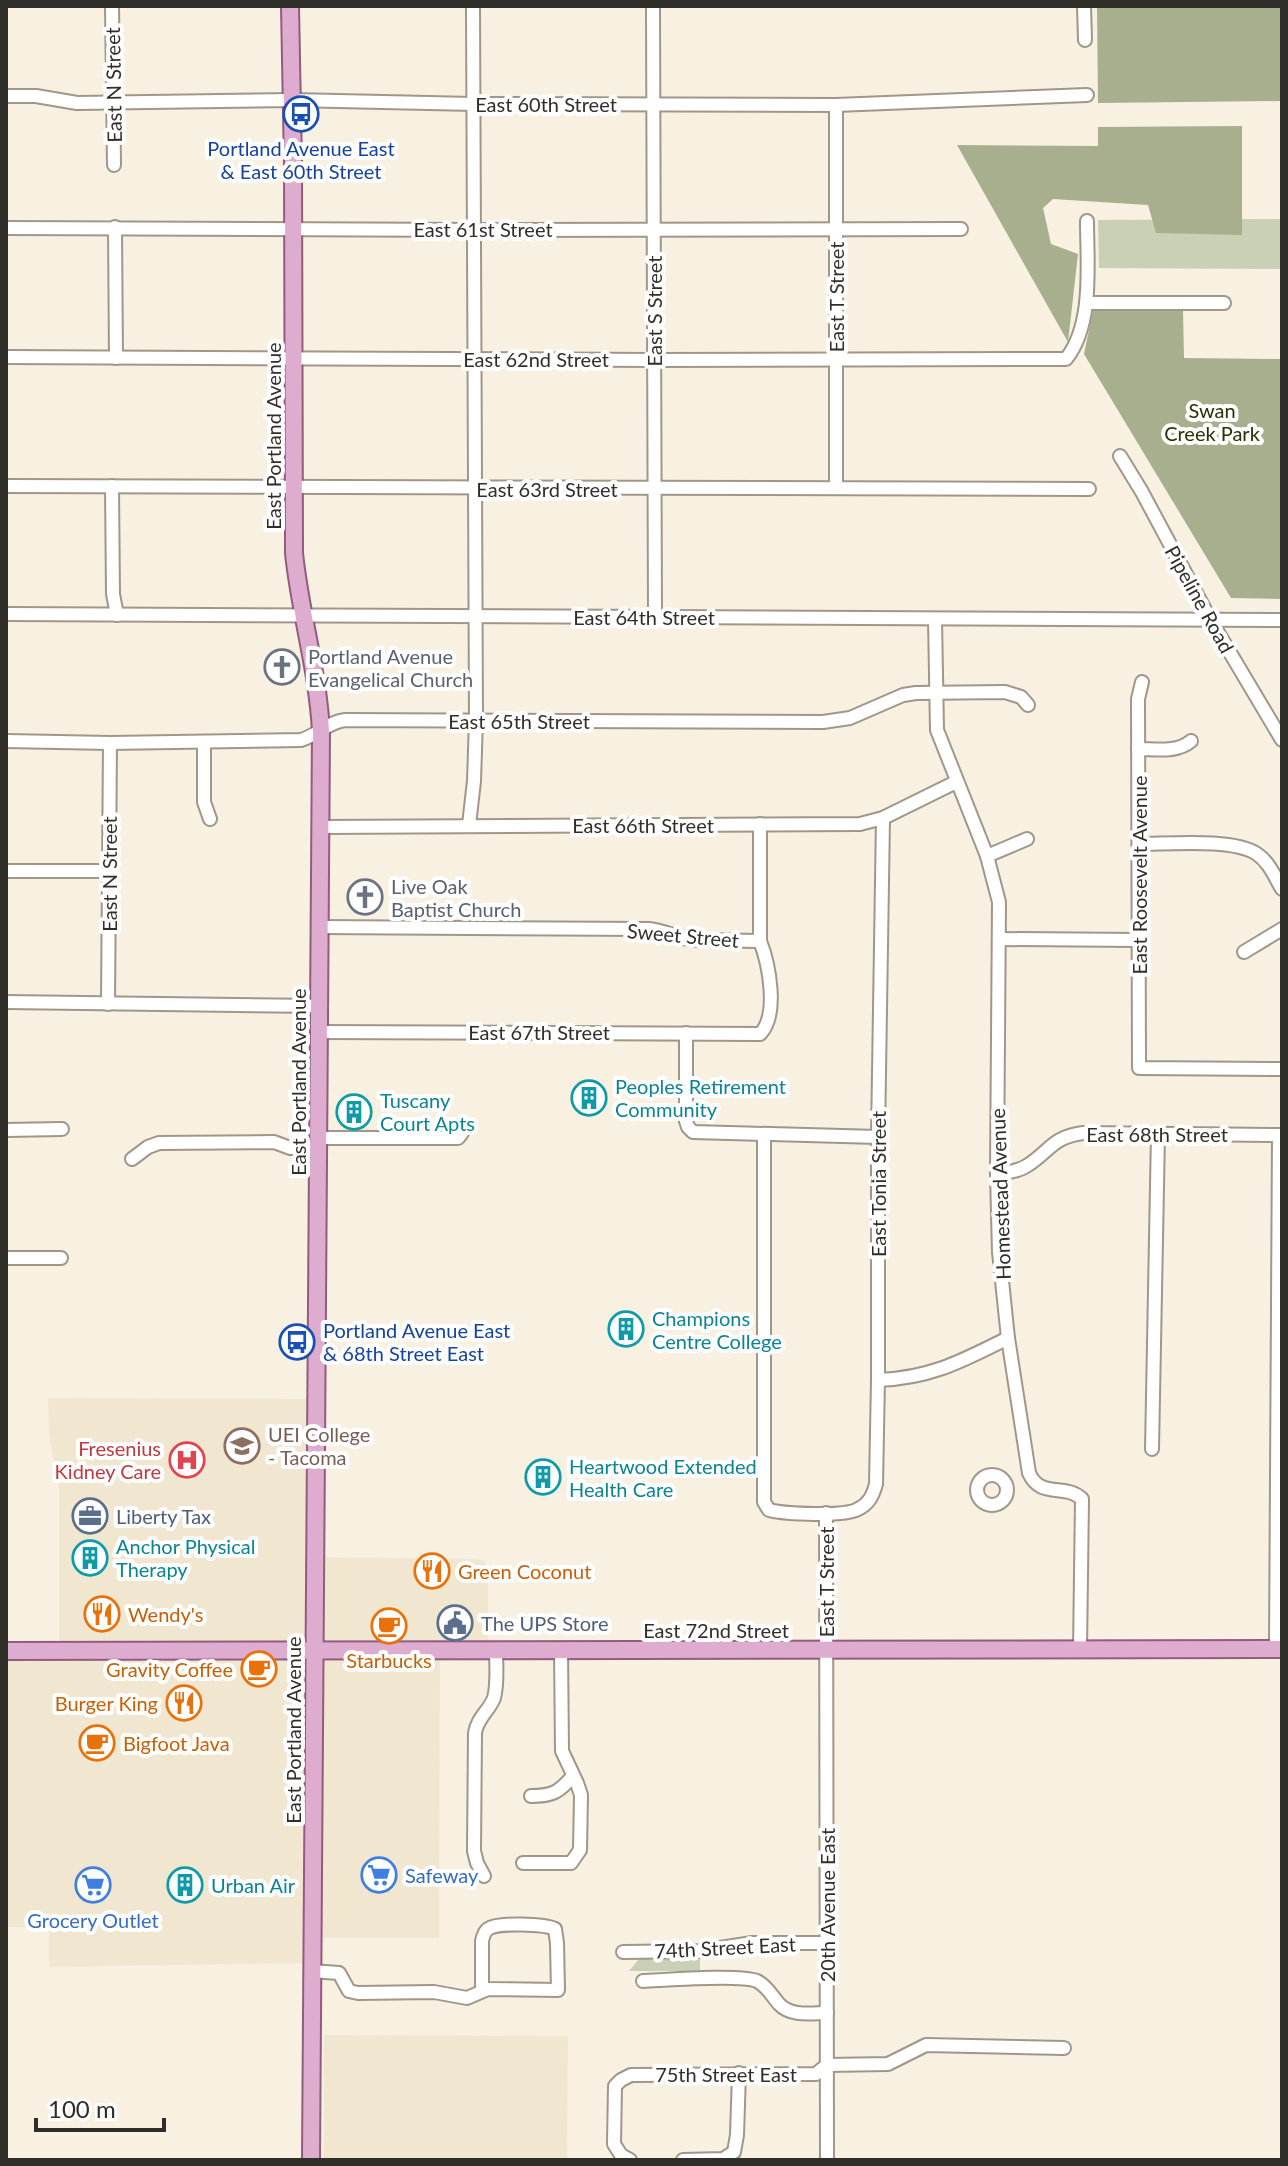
<svg xmlns="http://www.w3.org/2000/svg" width="1288" height="2166" font-family="Lato,sans-serif">
<style>
.built{fill:#f1e7d0}
.green{fill:#cad0b5}
.forest{fill:#a7af8e}
.lines{fill:none;stroke-linecap:round;stroke-linejoin:round}
.minor-casing{stroke:#9f988a;stroke-width:16}
.major-casing{stroke:#925c7f;stroke-width:20}
.minor{stroke:#fff;stroke-width:12}
.major{stroke:#ddacce;stroke-width:16}
.labels{text-anchor:middle;dominant-baseline:central;stroke-width:8;stroke-linejoin:round;paint-order:stroke}
.street-label{font-size:20px;fill:#302e28;stroke:#fff}
.transit-label{font-size:20px;fill:#164399;stroke:#fff}
.park-label{font-size:20px;fill:#293006;stroke:#fff}
.worship-label{font-size:20px;fill:#5b616d;stroke:#fff;text-anchor:start}
.culture-label{font-size:20px;fill:#0d838f;stroke:#fff;text-anchor:start}
.education-label{font-size:20px;fill:#785e54;stroke:#fff;text-anchor:start}
.health-label{font-size:20px;fill:#be3a42;stroke:#fff;text-anchor:end}
.service-label{font-size:20px;fill:#4e5e75;stroke:#fff;text-anchor:start}
.food-label{font-size:20px;fill:#c56008;stroke:#fff;text-anchor:start}
.shop-label{font-size:20px;fill:#366cbe;stroke:#fff;text-anchor:start}
</style>
<rect width="100%" height="100%" fill="#f8f0e1"/>
<g class="built">
<polygon points="48,1398 315,1399 315,1557 476,1559 484,1561 486,1564 488,1577 488,1650 440,1651 439,1938 313,1938 311,1963 49,1967 49,1927 6,1927 6,1651 59,1651 59,1490 49,1434"/>
<polygon points="324,2035 568,2036 567,2160 324,2160"/>
</g>
<g class="green">
<polygon points="1282,219 1282,269 1099,268 1098,220"/>
<polygon points="700,1958 700,1971 629,1971 639,1959"/>
</g>
<g class="forest">
<polygon points="1250,6 1282,6 1282,101 1098,103 1097,8 1250,8"/>
<polygon points="1242,126 1242,235 1156,233 1148,205 1053,199 1043,208 1051,244 1078,254 1068,342 957,145 1098,146 1098,127"/>
<polygon points="1093,311 1183,311 1184,358 1282,359 1282,599 1231,598 1084,354"/>
</g>
<g class="lines">
<defs>
<g id="minor">
<polyline points="112,6 114,165"/>
<polyline points="653,6 655,617"/>
<polyline points="1084,6 1085,40"/>
<polyline points="6,96 36,96 77,103 292,100 474,104 836,105 1087,95"/>
<polyline points="115,227 116,358"/>
<polyline points="6,228 474,230 961,229"/>
<polyline points="1086,303 1224,303"/>
<path d="M6,357l648,3 412,-1c28,-35 21,-96 21,-138"/>
<polyline points="1120,456 1142,492 1210,619 1282,740"/>
<polyline points="6,486 1089,489"/>
<polyline points="112,486 113,594 117,615"/>
<polyline points="836,488 836,105"/>
<polyline points="6,614 1282,620"/>
<path d="M935,619l2,111 50,126 12,46 -2,272 2,78 9,86 21,135c11,26 37,10 53,26l-2,151"/>
<polyline points="1142,682 1138,699 1139,1068 1282,1069"/>
<path d="M6,741l104,2 191,-3c17,-5 27,-18 44,-20l478,2 27,-4 53,-23 13,-2 89,-1 16,5 7,8"/>
<polyline points="204,742 204,802 210,819"/>
<path d="M1138,749c18,0 39,4 53,-8"/>
<polyline points="469,825 474,781 476,720 473,6"/>
<polyline points="321,827 860,824 883,818 956,782"/>
<path d="M1140,844c28,0 94,-6 117,10 12,8 18,23 25,35"/>
<polyline points="987,856 1027,839"/>
<polyline points="6,871 108,871"/>
<path d="M318,927l331,2c16,2 29,9 44,11l67,1"/>
<polyline points="1000,939 1139,940"/>
<polyline points="1244,952 1282,929"/>
<polyline points="6,1002 318,1006"/>
<polyline points="108,1004 110,743"/>
<path d="M317,1032l443,2c19,-19 9,-70 0,-93v-117"/>
<polyline points="686,1033 686,1121 688,1127 693,1132 878,1137"/>
<polyline points="6,1130 62,1129"/>
<path d="M764,1135v367l5,8c16,4 76,7 89,-1 11,-5 15,-14 18,-25l2,-104v-243l5,-319"/>
<polyline points="318,1138 458,1138 462,1133"/>
<polyline points="132,1159 148,1147 159,1143 274,1142 290,1148 318,1148"/>
<path d="M997,1174c11,-2 21,-2 31,-9 22,-14 24,-28 55,-32l199,2"/>
<polyline points="6,1258 61,1258"/>
<path d="M878,1380c53,-2 84,-19 130,-42"/>
<polyline points="1152,1449 1158,1134"/>
<circle cx="992" cy="1490" r="15"/>
<polyline points="826,1513 827,2160"/>
<polyline points="1276,1649 1279,1135"/>
<path d="M531,1796c22,0 28,-4 42,-20"/>
<polyline points="523,1863 571,1863 580,1850 581,1795 577,1783 562,1751 561,1649"/>
<path d="M484,1876l-7,-13 -3,-12 1,-118c2,-15 14,-22 19,-35 4,-15 2,-33 2,-48"/>
<polyline points="623,1952 701,1951 752,1943 827,1943"/>
<path d="M311,1971l28,2 10,18 9,2 76,-1 33,6 21,-9 70,1 -1,-47 -2,-14c-10,-5 -58,-7 -67,0 -4,3 -5,7 -6,12v49"/>
<path d="M643,1981c23,-1 96,-7 114,0 10,5 15,15 22,23 12,13 33,9 48,9"/>
<polyline points="630,2160 621,2155 614,2144 615,2086 621,2080 631,2075 816,2074 827,2065 888,2064 926,2045 1064,2048"/>
<polyline points="683,2160 723,2159 734,2152 737,2135 739,2073"/>
</g>
<g id="major">
<path d="M290,6l3,159 1,388c6,60 24,118 27,179l-10,1428"/>
<polyline points="6,1651 1282,1649"/>
</g>
</defs>
<use href="#minor" class="minor-casing"/>
<use href="#major" class="major-casing"/>
<use href="#minor" class="minor"/>
<use href="#major" class="major"/>
</g>
<defs>
<symbol id="bus-ring" viewBox="-11 -11 22 22"><circle r="9.5" fill="#fff" stroke="#1a4fb4" stroke-width="1.5"/><path d="M-5-6H5V4H4V6H2V4H-2V6H-4V4H-5ZM-3.5-4V0h7V-4ZM-3.5 1.2v1.5H-2V1.2ZM2 1.2v1.5H3.5V1.2Z" fill="#1a4fb4"/></symbol>
<symbol id="church-ring" viewBox="-11 -11 22 22"><circle r="9.5" fill="#fff" stroke="#6b7280" stroke-width="1.5"/><path d="M-1.2-6h2.4v3.5h3.3v2.4h-3.3V6h-2.4V-.1h-3.3v-2.4h3.3Z" fill="#6b7280"/></symbol>
<symbol id="building-ring" viewBox="-11 -11 22 22"><circle r="9.5" fill="#fff" stroke="#0f9aa8" stroke-width="1.5"/><path d="M-4-6H4V6H1V3H-1V6H-4ZM-2.5-4.3h1.7v1.8h-1.7ZM.8-4.3h1.7v1.8H.8ZM-2.5-1h1.7V.8h-1.7ZM.8-1h1.7V.8H.8Z" fill="#0f9aa8"/></symbol>
<symbol id="university-ring" viewBox="-11 -11 22 22"><circle r="9.5" fill="#fff" stroke="#8d6e63" stroke-width="1.5"/><path d="M0-5L7-2L0 1L-7-2ZM-4 1L0 2.5L4 1V4Q0 6-4 4Z" fill="#8d6e63"/></symbol>
<symbol id="hospital-ring" viewBox="-11 -11 22 22"><circle r="9.5" fill="#fff" stroke="#e0444e" stroke-width="1.5"/><path d="M-5-5h3v3.5h4V-5h3V5h-3V1.5h-4V5h-3Z" fill="#e0444e"/></symbol>
<symbol id="office-ring" viewBox="-11 -11 22 22"><circle r="9.5" fill="#fff" stroke="#5c6f8a" stroke-width="1.5"/><path d="M-6-3h4V-5.5h4V-3h4V5H-6ZM-1-4.5V-3h2v-1.5ZM-6 0V1H6V0Z" fill="#5c6f8a"/></symbol>
<symbol id="restaurant-ring" viewBox="-11 -11 22 22"><circle r="9.5" fill="#fff" stroke="#e8710a" stroke-width="1.5"/><path d="M-5-6h1v4h1v-4h1v4h1v-4h1v5L-1.5 .5V6h-2V.5L-5-1ZM5-6V6H3V1.5H1.5Q1.5-4 5-6Z" fill="#e8710a"/></symbol>
<symbol id="civic-ring" viewBox="-11 -11 22 22"><circle r="9.5" fill="#fff" stroke="#5c6f8a" stroke-width="1.5"/><path d="M-.6-6.5H3V-4.5H.6V-3L4-1V1h2V6H-6V1h2V-1L-.6-3ZM-1.2 2.5V6h2.4V2.5Z" fill="#5c6f8a"/></symbol>
<symbol id="cafe-ring" viewBox="-11 -11 22 22"><circle r="9.5" fill="#fff" stroke="#e8710a" stroke-width="1.5"/><path d="M-5.5-4.5H6V0H3Q3 3.5 0 3.5H-2.5Q-5.5 3.5-5.5 0ZM3-3.2v2h1.7v-2ZM-6 4.5H4V6H-6Z" fill="#e8710a"/></symbol>
<symbol id="supermarket-ring" viewBox="-11 -11 22 22"><circle r="9.5" fill="#fff" stroke="#3f7fe0" stroke-width="1.5"/><path d="M-6-5.5h2.5l.6 2H6L4.5 2H-2.5L-4.4-4H-6ZM-1.5 3.2a1.3 1.3 0 1 0 .1 0ZM3 3.2a1.3 1.3 0 1 0 .1 0Z" fill="#3f7fe0"/></symbol>
</defs>
<g fill-rule="evenodd">
<use href="#bus-ring" x="281" y="94" width="40" height="40"/>
<use href="#church-ring" x="262" y="647" width="40" height="40"/>
<use href="#church-ring" x="345" y="877" width="40" height="40"/>
<use href="#building-ring" x="569" y="1078" width="40" height="40"/>
<use href="#building-ring" x="334" y="1092" width="40" height="40"/>
<use href="#building-ring" x="606" y="1309" width="40" height="40"/>
<use href="#bus-ring" x="277" y="1322" width="40" height="40"/>
<use href="#university-ring" x="222" y="1426" width="40" height="40"/>
<use href="#hospital-ring" x="167" y="1440" width="40" height="40"/>
<use href="#building-ring" x="523" y="1457" width="40" height="40"/>
<use href="#office-ring" x="70" y="1496" width="40" height="40"/>
<use href="#building-ring" x="70" y="1538" width="40" height="40"/>
<use href="#restaurant-ring" x="412" y="1551" width="40" height="40"/>
<use href="#restaurant-ring" x="82" y="1594" width="40" height="40"/>
<use href="#civic-ring" x="435" y="1603" width="40" height="40"/>
<use href="#cafe-ring" x="369" y="1606" width="40" height="40"/>
<use href="#cafe-ring" x="239" y="1649" width="40" height="40"/>
<use href="#restaurant-ring" x="164" y="1683" width="40" height="40"/>
<use href="#cafe-ring" x="77" y="1723" width="40" height="40"/>
<use href="#supermarket-ring" x="359" y="1855" width="40" height="40"/>
<use href="#supermarket-ring" x="73" y="1865" width="40" height="40"/>
<use href="#building-ring" x="165" y="1865" width="40" height="40"/>
</g>
<g class="labels">
<g class="street-label">
<text transform="translate(113 85) rotate(-91)">East N Street</text>
<text x="546" y="104">East 60th Street</text>
<text x="483" y="229">East 61st Street</text>
<text transform="translate(836 297) rotate(-90)">East T Street</text>
<text transform="translate(654 311) rotate(-90)">East S Street</text>
<text x="536" y="359">East 62nd Street</text>
<text transform="translate(273 436) rotate(-90)">East Portland Avenue</text>
<text x="547" y="489">East 63rd Street</text>
<text transform="translate(1200 599) rotate(61)">Pipeline Road</text>
<text x="644" y="617">East 64th Street</text>
<text x="519" y="721">East 65th Street</text>
<text x="643" y="825">East 66th Street</text>
<text transform="translate(109 874) rotate(-90)">East N Street</text>
<text transform="translate(1139 875) rotate(-90)">East Roosevelt Avenue</text>
<text transform="translate(683 935) rotate(5)">Sweet Street</text>
<text x="539" y="1032">East 67th Street</text>
<text transform="translate(298 1082) rotate(-90)">East Portland Avenue</text>
<text x="1157" y="1134">East 68th Street</text>
<text transform="translate(878 1184) rotate(-90)">East Tonia Street</text>
<text transform="translate(1000 1194) rotate(-92)">Homestead Avenue</text>
<text transform="translate(826 1582) rotate(-90)">East T Street</text>
<text x="716" y="1630">East 72nd Street</text>
<text transform="translate(293 1730) rotate(-90)">East Portland Avenue</text>
<text transform="translate(827 1905) rotate(-90)">20th Avenue East</text>
<text transform="translate(725 1947) rotate(-3)">74th Street East</text>
<text x="726" y="2074">75th Street East</text>
</g>
<g class="transit-label">
<text x="301" y="148">Portland Avenue East<tspan x="301" dy="23">&amp; East 60th Street</tspan></text>
<text x="323" y="1330" text-anchor="start">Portland Avenue East<tspan x="323" dy="23">&amp; 68th Street East</tspan></text>
</g>
<g class="park-label">
<text x="1212" y="410">Swan<tspan x="1212" dy="23">Creek Park</tspan></text>
</g>
<g class="worship-label">
<text x="308" y="656">Portland Avenue<tspan x="308" dy="23">Evangelical Church</tspan></text>
<text x="391" y="886">Live Oak<tspan x="391" dy="23">Baptist Church</tspan></text>
</g>
<g class="culture-label">
<text x="615" y="1086">Peoples Retirement<tspan x="615" dy="23">Community</tspan></text>
<text x="380" y="1100">Tuscany<tspan x="380" dy="23">Court Apts</tspan></text>
<text x="652" y="1318">Champions<tspan x="652" dy="23">Centre College</tspan></text>
<text x="569" y="1466">Heartwood Extended<tspan x="569" dy="23">Health Care</tspan></text>
<text x="116" y="1546">Anchor Physical<tspan x="116" dy="23">Therapy</tspan></text>
<text x="211" y="1885">Urban Air</text>
</g>
<g class="education-label">
<text x="268" y="1434">UEI College<tspan x="268" dy="23">- Tacoma</tspan></text>
</g>
<g class="health-label">
<text x="161" y="1448">Fresenius<tspan x="161" dy="23">Kidney Care</tspan></text>
</g>
<g class="service-label">
<text x="116" y="1516">Liberty Tax</text>
<text x="481" y="1623">The UPS Store</text>
</g>
<g class="food-label">
<text x="458" y="1571">Green Coconut</text>
<text x="128" y="1614">Wendy's</text>
<text x="389" y="1660" text-anchor="middle">Starbucks</text>
<text x="233" y="1669" text-anchor="end">Gravity Coffee</text>
<text x="158" y="1703" text-anchor="end">Burger King</text>
<text x="123" y="1743">Bigfoot Java</text>
</g>
<g class="shop-label">
<text x="405" y="1875">Safeway</text>
<text x="93" y="1920" text-anchor="middle">Grocery Outlet</text>
</g>
</g>
<rect width="1288" height="2166" fill="none" stroke="#302e28" stroke-width="16"/>
<path d="M36 2118v12h128v-12" fill="none" stroke="#302e28" stroke-width="4"/>
<text x="48" y="2118" font-size="24" fill="#302e28" stroke="#ffffff" stroke-width="6" paint-order="stroke">100 m</text>
</svg>
